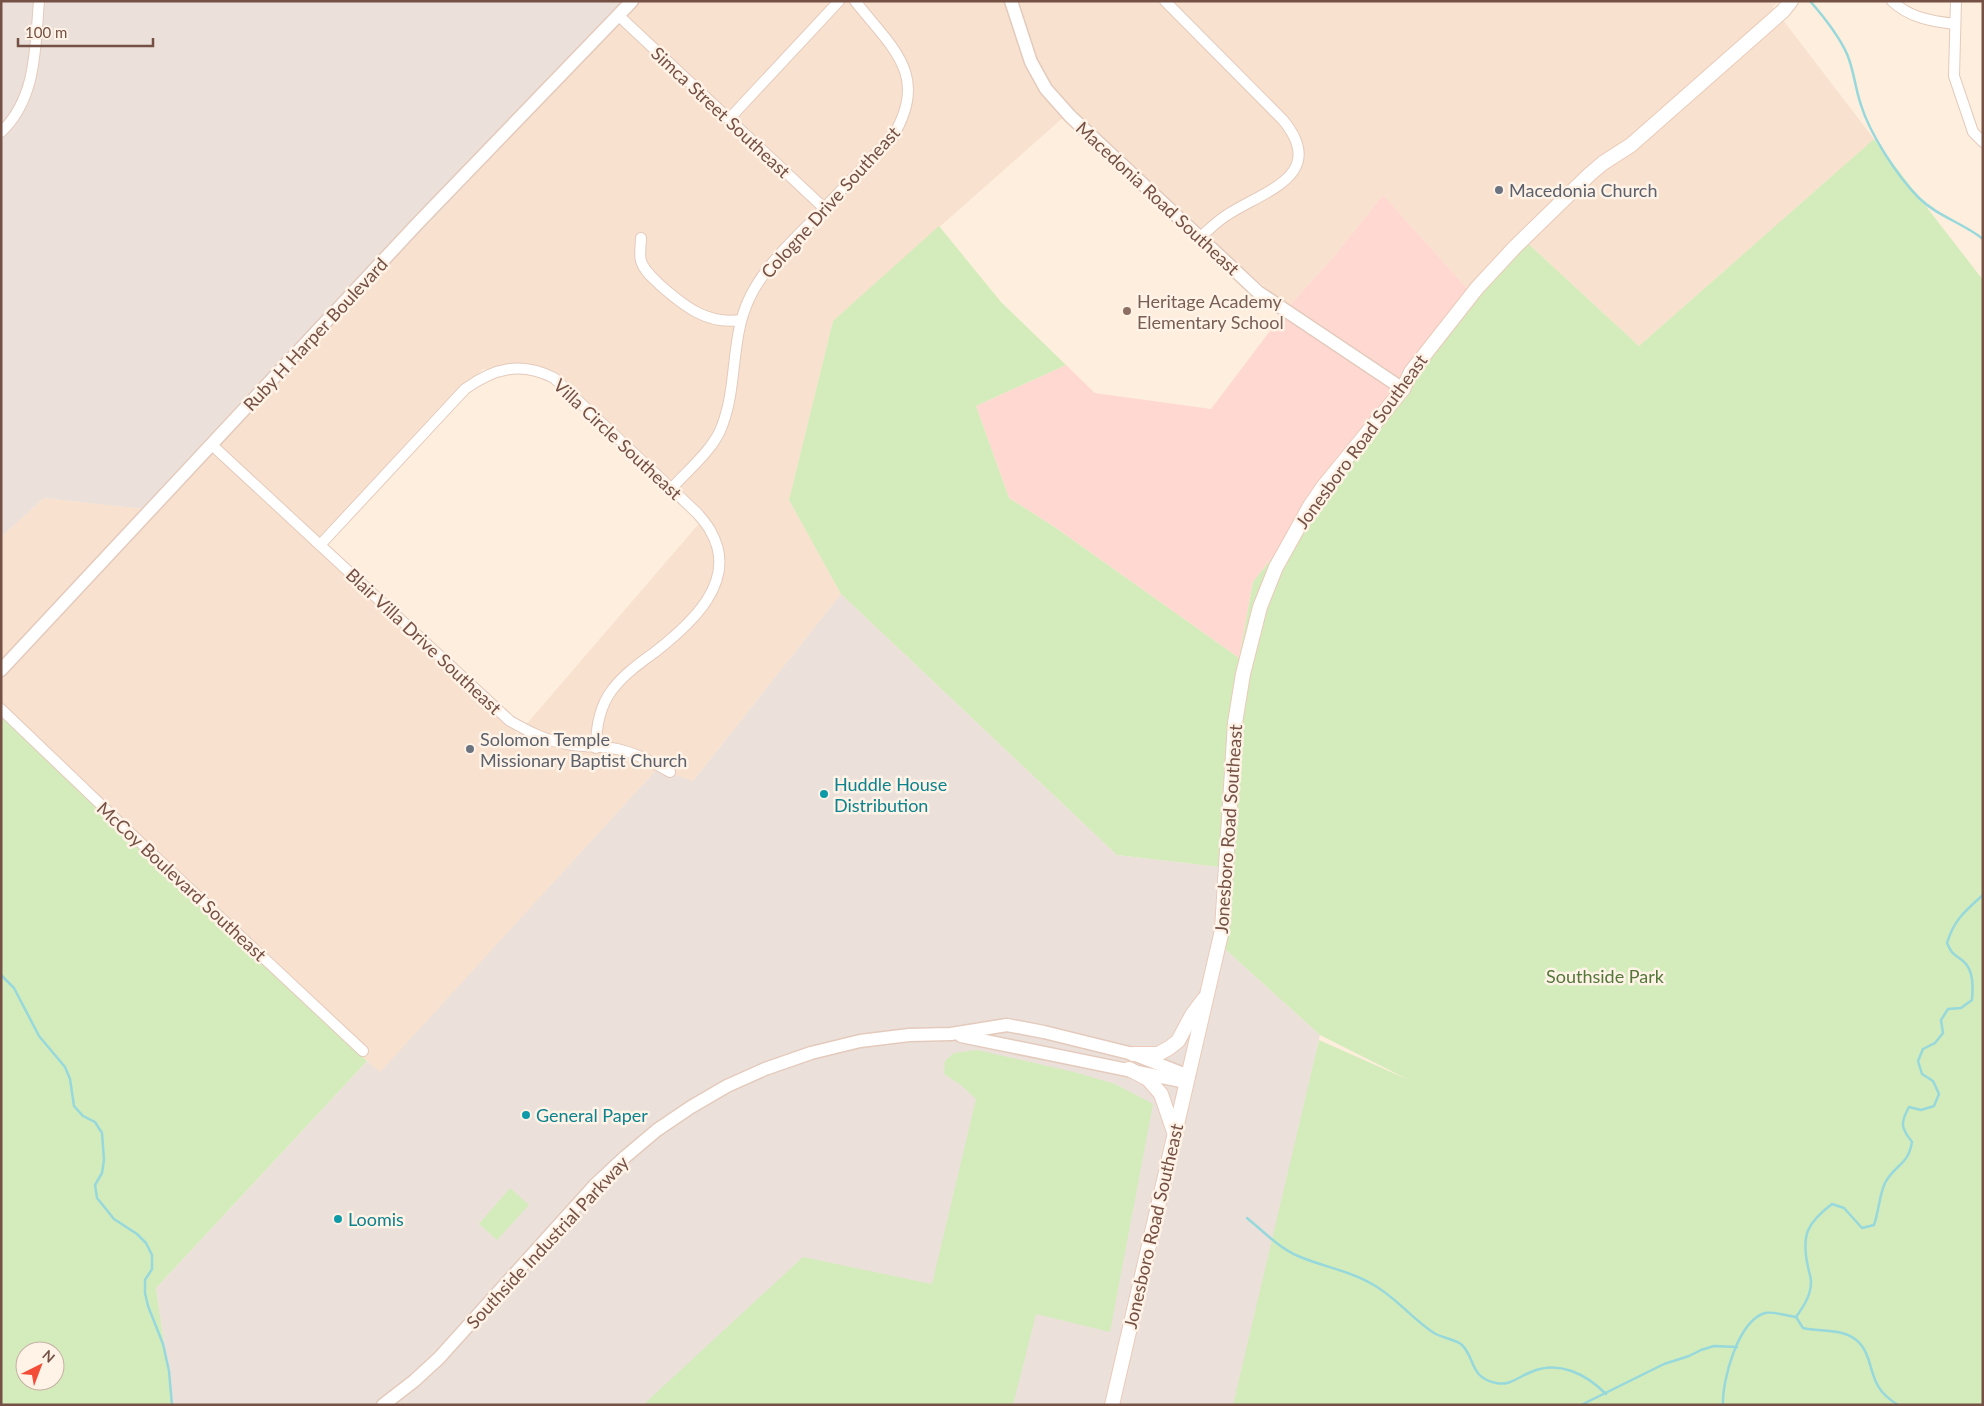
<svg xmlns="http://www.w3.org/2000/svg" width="1984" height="1406" font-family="Lato,sans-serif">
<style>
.residential{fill:#f8e1ce;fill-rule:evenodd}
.commercial{fill:#ffd9d1}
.industrial{fill:#ebe1da}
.green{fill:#d4ecbc;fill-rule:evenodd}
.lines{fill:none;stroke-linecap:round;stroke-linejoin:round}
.stream{stroke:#96d8db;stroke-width:2.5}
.minor-casing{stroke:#e4cabc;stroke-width:12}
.tertiary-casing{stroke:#e4cabc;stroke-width:15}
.secondary-casing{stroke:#eacab9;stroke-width:16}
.minor{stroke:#fff;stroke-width:10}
.tertiary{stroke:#fff;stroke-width:12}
.secondary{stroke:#fff;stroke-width:14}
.worship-dot{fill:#6b7280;stroke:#fff2e6;stroke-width:2}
.education-dot{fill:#8d6e63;stroke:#fff2e6;stroke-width:2}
.culture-dot{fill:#0f9aa8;stroke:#fff2e6;stroke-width:2}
.labels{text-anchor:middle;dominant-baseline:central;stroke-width:5;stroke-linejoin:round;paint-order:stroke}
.street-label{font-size:18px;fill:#755044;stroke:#fff2e6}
.worship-label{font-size:18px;fill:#5b616d;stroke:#fff2e6;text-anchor:start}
.education-label{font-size:18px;fill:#785e54;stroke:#fff2e6;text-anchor:start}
.culture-label{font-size:18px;fill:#0d838f;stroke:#fff2e6;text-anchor:start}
.park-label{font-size:18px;fill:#527739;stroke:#fff2e6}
</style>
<rect width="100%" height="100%" fill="#feeedd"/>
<path class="residential" d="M629,1h1150l-6,6 101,132 -235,207 -116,-107 -48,58 -92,-102 -47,59 -48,53 -222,-192 -233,206 -44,179 52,94 -149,188 -35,-13 -277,304 -379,-365v-171l43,-39 109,12 303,-315zM483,369l61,1 159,149 -185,215 -110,-105 -94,-86 108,-113z"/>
<polygon class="commercial" points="1383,195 1475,297 1253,582 1239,658 1056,528 1009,498 976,406 1066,365 1095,393 1211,409 1288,307 1336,254"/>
<g class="industrial">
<polygon points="1,1 629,1 456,195 153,510 44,498 1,537"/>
<polygon points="841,594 1117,855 1229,868 1215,940 1320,1035 1237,1405 173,1405 156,1288 367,1061 380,1072 657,769 693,781"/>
</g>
<g class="green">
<polygon points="1874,139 1983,280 1983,1405 1233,1405 1319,1040 1409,1080 1320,1035 1215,940 1229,868 1117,855 841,594 789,500 833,321 939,226 1001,302 1066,365 976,406 1009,498 1056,528 1239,658 1253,582 1523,239 1639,346"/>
<path d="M1,708l366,353 -211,227 17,117h-172zM25,1351h30v30h-30z"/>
<polygon points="977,1050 1074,1072 1115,1084 1153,1104 1110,1332 1036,1314 1013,1405 643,1405 803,1257 932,1284 976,1099 961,1085 944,1074 945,1061 954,1053"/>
<polygon points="510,1188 529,1205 497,1240 479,1224"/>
</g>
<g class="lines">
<g class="stream">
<path d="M1810,1c14,16 28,33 37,53 7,16 8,34 14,51 9,29 36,71 58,93 18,18 44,25 64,41"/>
<polyline points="1,975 14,988 39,1036 65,1067 70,1079 74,1106 83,1116 95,1122 102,1133 104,1160 102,1173 95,1185 97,1198 114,1219 137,1234 146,1243 152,1255 152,1269 145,1280 145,1293 148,1306 163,1344 169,1371 172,1405"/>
<path d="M1247,1218c16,13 32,30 51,38 25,11 51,14 74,28 24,13 40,35 62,49 8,5 23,7 28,12 14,14 7,32 34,38 14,3 22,-6 35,-11 28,-12 55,2 75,22"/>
<path d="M1796,1317c8,-11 15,-22 15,-35 0,-5 -2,-10 -3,-15 -7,-32 -1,-44 24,-63l12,4 18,20 12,-3c5,-14 5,-29 11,-42 10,-19 23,-17 27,-41 -11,-14 -12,-19 -3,-35l12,3 13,-4 5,-12 -6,-13 -11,-7 -4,-13 5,-12 12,-6 8,-10 -2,-13 7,-11 13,-1 11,-8c1,-13 2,-30 -9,-39 -10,-8 -10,-5 -16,-18 7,-23 18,-32 36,-48"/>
<path d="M1796,1317l7,11c16,4 37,0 52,11 16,12 14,32 23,47 5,9 12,14 20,19"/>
<polyline points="1581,1405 1664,1364 1689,1356 1701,1350 1714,1346 1737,1347"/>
<path d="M1723,1405c-1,-25 15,-84 42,-92 8,-2 22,3 31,4"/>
</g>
<defs>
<g id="minor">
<path d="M1165,1l118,119c46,56 -20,71 -56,95 -10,6 -18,15 -27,22"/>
<path d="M1892,1c18,17 39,20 63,23"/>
<polyline points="1956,1 1954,76 1973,132 1983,142"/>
<polyline points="618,15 824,208"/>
<polyline points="729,119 839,1"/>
<path d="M1,132c36,-34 34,-85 38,-131"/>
<path d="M641,238c0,7 -2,17 0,23 3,10 12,17 19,24 24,21 47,40 81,35"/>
<path d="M212,445l298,276c18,10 36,20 57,23 16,3 34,2 50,5 19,4 36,13 53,23"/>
<path d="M672,488c16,-18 42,-39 50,-62 16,-41 8,-89 28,-129 14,-29 39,-53 62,-76 27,-28 54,-57 81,-85 37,-61 -1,-88 -38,-135"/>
<path d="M320,545l145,-156c29,-21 56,-28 89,-11l143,135c5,6 11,12 14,19 28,49 -20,92 -56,120 -15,11 -31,22 -43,38 -13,17 -16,37 -16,58"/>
<polyline points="1,709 143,845 363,1051"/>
</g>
<g id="tertiary">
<polyline points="1011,1 1031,62 1046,89 1070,116 1258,292 1403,389"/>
<polyline points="1,670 418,223 632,1"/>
<polyline points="961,1036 1186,1082"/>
<polyline points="383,1405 414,1381 439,1358 595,1185 625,1157 657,1130 691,1107 727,1086 765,1069 811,1053 860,1041 909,1035 951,1034 1007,1025 1044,1032 1133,1054 1189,1076"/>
</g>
<g id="secondary">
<polyline points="1133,1054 1158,1054 1169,1048 1178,1041 1192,1015 1204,999"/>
<polyline points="1129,1069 1148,1079 1161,1094 1174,1132"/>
<polyline points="1112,1405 1222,930 1235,723 1243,674 1260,607 1276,567 1310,506 1323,487 1403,389 1411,372 1477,288 1515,247 1590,174 1603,163 1631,145 1783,11 1791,1"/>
</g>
</defs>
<use href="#minor" class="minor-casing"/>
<use href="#tertiary" class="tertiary-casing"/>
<use href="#secondary" class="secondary-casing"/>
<use href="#minor" class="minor"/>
<use href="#tertiary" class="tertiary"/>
<use href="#secondary" class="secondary"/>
</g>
<g class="worship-dot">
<circle cx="1499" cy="190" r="5"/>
<circle cx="470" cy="749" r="5"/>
</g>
<circle class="education-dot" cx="1127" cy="311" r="5"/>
<g class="culture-dot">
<circle cx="824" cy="794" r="5"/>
<circle cx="526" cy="1115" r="5"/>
<circle cx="338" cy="1219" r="5"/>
</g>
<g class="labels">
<g class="street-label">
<text transform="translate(721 112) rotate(43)">Simca Street Southeast</text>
<text transform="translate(1158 198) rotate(43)">Macedonia Road Southeast</text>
<text transform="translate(830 202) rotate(-48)">Cologne Drive Southeast</text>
<text transform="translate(315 334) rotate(-47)">Ruby H Harper Boulevard</text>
<text transform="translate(618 439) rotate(43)">Villa Circle Southeast</text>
<text transform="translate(1361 441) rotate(-54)">Jonesboro Road Southeast</text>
<text transform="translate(424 641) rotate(43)">Blair Villa Drive Southeast</text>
<text transform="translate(1228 829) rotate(-86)">Jonesboro Road Southeast</text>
<text transform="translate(182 881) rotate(43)">McCoy Boulevard Southeast</text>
<text transform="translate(1153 1226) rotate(-77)">Jonesboro Road Southeast</text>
<text transform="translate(547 1242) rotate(-47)">Southside Industrial Parkway</text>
</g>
<g class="worship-label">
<text x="1509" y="190">Macedonia Church</text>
<text x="480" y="739">Solomon Temple<tspan x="480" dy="21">Missionary Baptist Church</tspan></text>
</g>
<g class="education-label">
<text x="1137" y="301">Heritage Academy<tspan x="1137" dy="21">Elementary School</tspan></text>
</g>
<g class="culture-label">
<text x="834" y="784">Huddle House<tspan x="834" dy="21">Distribution</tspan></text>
<text x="536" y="1115">General Paper</text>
<text x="348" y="1219">Loomis</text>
</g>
<g class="park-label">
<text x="1605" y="976">Southside Park</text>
</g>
</g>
<rect width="1984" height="1406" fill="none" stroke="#755044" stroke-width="5"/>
<g transform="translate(40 1366) rotate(42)"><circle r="24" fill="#fff2e6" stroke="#c8b1a5"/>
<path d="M0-4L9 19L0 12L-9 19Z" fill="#f34d37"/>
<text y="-8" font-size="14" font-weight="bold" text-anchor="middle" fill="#755044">N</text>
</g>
<path d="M18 38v8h135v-8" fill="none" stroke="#755044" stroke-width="2.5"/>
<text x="25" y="38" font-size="15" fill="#755044" stroke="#fff2e6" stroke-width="4" paint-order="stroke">100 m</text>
</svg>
